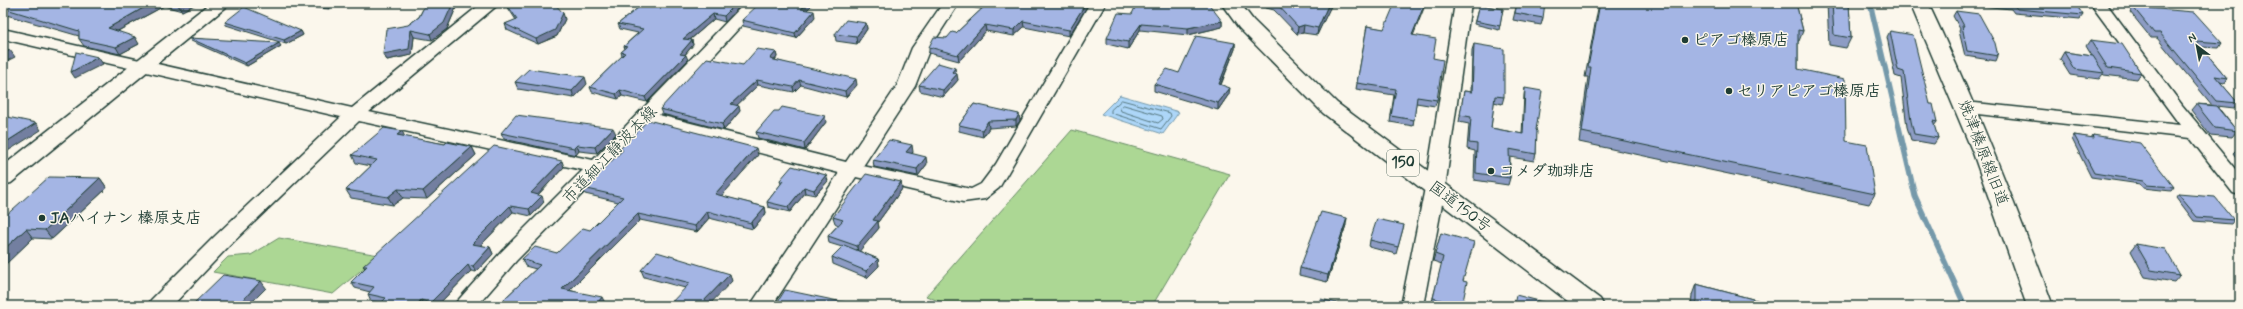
<svg xmlns="http://www.w3.org/2000/svg" width="2243" height="309" font-family="Mynerve,'Klee One',sans-serif">
<style>
.green{fill:#acd794;stroke:#668a64}
.water{fill:#add6f8;stroke:#7499aa}
.lines{fill:none;stroke-linecap:round;stroke-linejoin:round}
.shore{stroke:#587a82;stroke-width:1}
.stream{stroke:#7499aa;stroke-width:5.5}
.minor-casing{stroke:#1f3d34;stroke-width:3}
.tertiary-casing{stroke:#1f3d34;stroke-width:3}
.trunk-casing{stroke:#1f3d34;stroke-width:3}
.minor{fill:#fbf7ec;fill-rule:evenodd}
.tertiary{fill:#fbf7ec;fill-rule:evenodd}
.trunk{fill:#fbf7ec;fill-rule:evenodd}
.wall{fill:#8d9cc4;stroke:#1f3d34}
.shaded-wall{fill:#737fa0;stroke:#1f3d34}
.building{fill:#a4b5e4;stroke:#1f3d34}
.poi-dot{fill:#1f3d34;stroke:#fbf7ec;stroke-width:1.5}
.labels{text-anchor:middle;dominant-baseline:central;stroke-width:3;stroke-linejoin:round;paint-order:stroke}
.shield{fill:#fbf7ec;stroke:#61756b;stroke-width:1}
.shield-label{font-size:15px;font-weight:bold;fill:#1f3d34}
.poi-label{font-size:16px;font-weight:bold;fill:#1f3d34;stroke:#fbf7ec;text-anchor:start}
.street-label{font-size:16px;fill:#1f3d34;stroke:#fbf7ec}
</style>
<rect width="100%" height="100%" fill="#fbf7ec"/>
<filter id="ink" filterUnits="userSpaceOnUse"><feTurbulence type="fractalNoise" baseFrequency=".025" numOctaves="2"/><feDisplacementMap in="SourceGraphic" scale="8" xChannelSelector="R" yChannelSelector="G"/><feConvolveMatrix kernelMatrix="1 2 1 2 8 2 1 2 1" color-interpolation-filters="sRGB"/></filter>
<g filter="url(#ink)">
<g class="green">
<polygon points="1072,130 1230,174 1152,306 951,306 926,296"/>
<polygon points="279,238 379,255 333,294 213,272 228,257 251,255"/>
</g>
<polygon class="water" points="1120,95 1179,112 1163,134 1101,114"/>
<g class="lines">
<g class="shore">
<polygon points="1122,100 1170,113 1171,116 1161,129 1111,113 1111,110"/>
<polygon points="1124,105 1162,116 1163,119 1158,123 1121,111 1120,108"/>
</g>
<polyline class="stream" points="1870,3 1915,196 1965,306"/>
<defs>
<g id="minor">
<polygon points="482,3 500,3 369,112 593,160 745,3 762,3 659,115 846,162 897,86 912,48 943,3 959,3 930,48 915,86 863,166 971,189 981,184 996,164 1090,3 1106,3 999,188 985,199 963,202 856,177 772,306 750,306 839,173 650,125 516,261 477,306 453,306 502,251 583,170 359,121 228,247 172,306 148,306 151,300 214,237 341,117 3,39 3,29 352,108"/>
<polygon points="1455,3 1471,3 1445,188 1423,306 1401,306 1425,188"/>
<polygon points="2090,3 2106,3 2182,105 2240,175 2240,195 2233,193 2190,138 1960,112 1957,108 1960,104 1966,102 2180,125"/>
</g>
<g id="tertiary">
<polygon points="210,3 231,3 11,183 3,185 3,166"/>
<path d="M1910,3h18c47,99 87,200 125,303h-26l-54,-153z"/>
</g>
<polygon id="trunk" points="1221,3 1240,3 1253,20 1337,103 1600,299 1604,306 1574,306 1323,113 1239,28"/>
</defs>
<use href="#minor" class="minor-casing"/>
<use href="#tertiary" class="tertiary-casing"/>
<use href="#trunk" class="trunk-casing"/>
<use href="#minor" class="minor"/>
<use href="#tertiary" class="tertiary"/>
<use href="#trunk" class="trunk"/>
</g>
<g class="wall">
<polygon points="3,3 198,3 182,11 164,6 118,31 139,44 120,54 84,46 79,39 79,36 3,14"/>
<polygon points="266,3 336,3 329,9"/>
<polygon points="426,3 458,3 447,29 432,40 414,37 412,55 387,60 383,54 408,25 419,17"/>
<polygon points="505,3 528,3 530,6 565,19 557,36 538,44 507,30 505,24 516,20"/>
<polygon points="644,3 743,3 725,22 714,19 690,40 692,40 693,45 685,55 688,60 647,102 622,96 618,99 592,92 590,87 622,56 621,52 625,49 624,46 638,33 620,29 618,24"/>
<polygon points="963,3 1089,3 1069,36 1024,27 1014,36 986,31 959,61 929,53 929,47 956,33 982,9 964,6"/>
<polygon points="1247,3 1332,3 1317,35 1303,33 1297,34 1274,10"/>
<polygon points="1517,3 1543,18 1541,25 1513,20"/>
<polygon points="1599,3 1796,3 1803,31 1799,41 1798,41 1798,69 1846,141 1875,194 1869,204 1579,142 1588,77 1585,77"/>
<polygon points="1827,3 1849,3 1851,38 1846,48 1829,45"/>
<polygon points="1980,3 2075,3 2083,15 2080,19 2014,13 2011,9 1981,6"/>
<polygon points="1479,5 1503,9 1499,30 1474,24"/>
<polygon points="811,6 807,10 815,17 796,38 743,26 742,20"/>
<polygon points="2133,7 2222,43 2219,48 2201,47 2227,78 2224,83 2220,82 2238,103 2234,108 2217,106 2237,131 2232,137 2210,135 2191,110 2196,104 2212,105 2157,38 2151,38 2130,12"/>
<polygon points="1956,11 1998,56 1996,61 1965,56 1959,31 1960,29 1953,16"/>
<polygon points="1132,14 1222,21 1222,27 1188,35 1140,30 1128,49 1107,44 1107,38"/>
<polygon points="225,22 301,31 303,35 286,44 226,25"/>
<polygon points="866,23 867,29 857,44 836,41 835,34"/>
<polygon points="1367,26 1413,35 1433,58 1437,100 1435,106 1416,103 1413,126 1390,122 1394,95 1356,89"/>
<polygon points="1890,31 1930,104 1937,122 1934,126 1938,138 1934,144 1911,140 1907,127 1901,78 1895,76 1887,37"/>
<polygon points="189,38 281,46 247,66 191,41"/>
<polygon points="2090,40 2141,73 2137,79 2104,75 2103,74 2099,79 2070,75 2060,59 2064,52 2092,56 2086,46"/>
<polygon points="1235,43 1235,49 1221,85 1229,94 1218,110 1154,91 1154,84 1179,73"/>
<polygon points="1474,44 1504,97 1502,104 1494,102 1491,128 1522,134 1524,95 1525,88 1536,130 1536,154 1534,161 1510,157 1510,178 1508,185 1474,180 1475,151 1467,149 1469,124 1459,122 1464,91 1471,92 1472,50"/>
<polygon points="776,52 777,57 775,60 857,85 846,97 801,85 794,92 758,85 737,105 740,111 724,130 662,114 660,109 743,65"/>
<polygon points="956,74 958,80 943,97 920,91 919,85"/>
<polygon points="515,82 587,84 574,98 518,89"/>
<polygon points="974,104 1020,121 1016,126 989,128 983,137 959,131 959,125"/>
<polygon points="826,122 805,150 758,138 756,132"/>
<polygon points="501,133 616,134 597,153 579,151 576,155 504,139"/>
<polygon points="2074,135 2091,138 2093,135 2174,187 2171,191 2143,188 2140,184 2091,177 2072,139"/>
<polygon points="405,137 445,144 472,147 476,155 427,199 403,198 393,205 351,198 346,190 371,166 356,163 352,155"/>
<polygon points="619,150 758,155 721,196 765,207 766,213 753,229 709,218 697,232 640,220 570,290 605,303 603,306 505,306 502,301 536,269 525,266 522,259 557,253 590,230 618,202 585,194 583,188 620,153"/>
<polygon points="2236,150 2240,150 2240,163 2233,153"/>
<polygon points="913,152 912,154 927,164 918,176 874,167 873,160"/>
<polygon points="564,167 538,195 544,202 531,216 513,212 480,246 490,247 493,254 476,272 471,271 437,306 378,306 381,303 371,301 368,294 370,292 355,288 351,282 365,268 363,266"/>
<polygon points="100,178 107,188 52,239 33,238 3,266 3,218"/>
<polygon points="780,180 828,181 815,195 805,193 790,212 768,207 767,202 781,184"/>
<polygon points="901,182 902,189 878,222 879,228 859,251 878,259 879,266 867,278 833,264 832,257 842,247 829,243 828,236 838,225 835,223 833,217"/>
<polygon points="2178,194 2234,220 2231,224 2194,221 2176,197"/>
<polygon points="1346,225 1327,282 1299,275 1300,268"/>
<polygon points="1404,225 1396,254 1369,247 1370,240"/>
<polygon points="1441,233 1463,281 1462,306 1434,306 1431,305 1442,264 1433,261"/>
<polygon points="2136,244 2180,275 2174,282 2145,277 2131,251"/>
<polygon points="641,270 732,281 685,288 644,277"/>
<polygon points="1696,284 1779,306 1691,306 1692,295"/>
</g>
<g class="shaded-wall">
<polygon points="152,3 162,3 164,6 112,34 108,28"/>
<polygon points="182,3 198,3 182,11 178,5"/>
<polygon points="326,3 336,3 329,9"/>
<polygon points="453,3 458,3 447,29 432,40 430,34"/>
<polygon points="737,3 743,3 725,22 724,16"/>
<polygon points="808,3 811,3 811,6 802,15 801,9"/>
<polygon points="1086,3 1089,3 1069,36 1069,30"/>
<polygon points="1329,3 1332,3 1332,4 1317,35 1318,28"/>
<polygon points="1425,3 1426,3 1411,41 1412,35"/>
<polygon points="814,11 815,17 796,38 795,33"/>
<polygon points="563,13 565,19 557,36 538,44 536,39"/>
<polygon points="713,14 714,19 685,44 683,39"/>
<polygon points="1023,21 1024,27 1014,36 1014,30"/>
<polygon points="1222,21 1222,27 1188,35 1188,28"/>
<polygon points="866,23 867,29 857,44 856,37"/>
<polygon points="1141,24 1140,30 1128,49 1128,42"/>
<polygon points="985,25 986,31 959,61 958,55"/>
<polygon points="1304,25 1303,33 1297,34 1298,27"/>
<polygon points="411,30 414,37 412,55 387,60 383,54"/>
<polygon points="301,31 303,35 286,44 284,40"/>
<polygon points="135,37 139,44 120,54 116,47"/>
<polygon points="692,40 693,45 681,59 680,54"/>
<polygon points="279,43 281,46 247,66 245,63"/>
<polygon points="1235,43 1235,49 1218,91 1219,84"/>
<polygon points="10,50 15,57 3,63 3,54"/>
<polygon points="776,52 777,57 771,65 770,59"/>
<polygon points="686,55 688,60 647,102 645,97"/>
<polygon points="98,57 103,64 75,78 71,72"/>
<polygon points="955,68 956,74 952,72"/>
<polygon points="957,74 958,80 943,97 943,90"/>
<polygon points="585,77 587,84 574,98 572,91"/>
<polygon points="856,79 857,85 846,97 845,91"/>
<polygon points="757,80 758,85 732,110 731,104"/>
<polygon points="799,80 801,85 794,92 793,87"/>
<polygon points="1230,88 1229,94 1218,110 1218,103"/>
<polygon points="620,90 622,96 618,99 616,94"/>
<polygon points="739,106 740,111 724,130 722,124"/>
<polygon points="1019,114 1020,121 1016,126 1016,120"/>
<polygon points="825,116 826,122 805,150 804,143"/>
<polygon points="988,121 989,128 983,137 982,130"/>
<polygon points="36,123 41,130 3,154 3,144"/>
<polygon points="613,128 616,134 597,153 595,147"/>
<polygon points="402,131 406,139 397,135"/>
<polygon points="577,145 579,151 576,155 574,148"/>
<polygon points="912,145 913,152 907,159 906,152"/>
<polygon points="472,147 476,155 427,199 423,191"/>
<polygon points="756,148 758,155 717,201 715,194"/>
<polygon points="926,157 927,164 918,176 917,169"/>
<polygon points="562,161 564,167 533,200 531,193"/>
<polygon points="826,175 828,181 815,195 814,190"/>
<polygon points="100,178 107,188 52,239 45,230"/>
<polygon points="901,182 902,189 878,222 879,228 858,253 857,246 873,220"/>
<polygon points="804,187 805,193 790,212 788,207"/>
<polygon points="398,189 403,198 393,205 388,197"/>
<polygon points="542,196 544,202 531,216 529,209"/>
<polygon points="510,206 513,212 475,251 472,244"/>
<polygon points="765,207 766,213 753,229 751,223"/>
<polygon points="707,211 709,218 697,232 695,226"/>
<polygon points="638,214 640,220 565,295 562,289"/>
<polygon points="1347,218 1346,225 1327,282 1328,275"/>
<polygon points="26,229 33,238 4,266 3,265 3,250"/>
<polygon points="490,247 493,254 476,272 473,266"/>
<polygon points="878,259 879,266 867,278 866,271"/>
<polygon points="468,265 471,271 437,306 432,306 430,303"/>
<polygon points="730,274 732,281 708,306 699,306"/>
<polygon points="261,281 266,288 248,306 237,306"/>
<polygon points="602,297 605,303 603,306 595,306"/>
<polygon points="421,300 424,306 415,306"/>
</g>
<g class="building">
<polygon points="3,3 152,3 108,28 135,37 116,47 79,39 79,31 3,8"/>
<polygon points="173,3 182,3 178,5"/>
<polygon points="426,3 453,3 444,23 430,34 411,30 409,49 383,54 386,29 408,25 419,17"/>
<polygon points="506,3 528,3 530,6 536,3 554,3 563,13 555,30 536,39 505,24 517,19"/>
<polygon points="644,3 737,3 724,16 713,14 683,39 692,40 680,54 686,55 645,97 620,90 616,94 590,87 625,53 621,52 627,47 624,46 643,29 618,24"/>
<polygon points="760,3 808,3 801,9 814,11 795,33 742,20"/>
<polygon points="978,3 1086,3 1069,30 1023,21 1014,30 985,25 958,55 929,47 934,37 947,38 952,32 956,33 987,4"/>
<polygon points="1137,3 1162,3 1182,6 1195,3 1208,3 1222,21 1188,28 1141,24 1128,42 1107,38 1118,13 1132,14"/>
<polygon points="1276,3 1329,3 1318,28 1304,25 1298,27"/>
<polygon points="1395,3 1425,3 1412,35 1436,39 1433,58 1443,60 1437,100 1417,97 1414,120 1391,116 1396,89 1357,83 1367,26 1384,29"/>
<polygon points="1517,3 1545,3 1543,18 1515,13"/>
<polygon points="1600,3 1796,3 1803,31 1798,30 1798,69 1845,79 1846,141 1867,145 1875,194 1582,132 1591,67 1588,67"/>
<polygon points="1832,3 1849,3 1851,38 1834,35"/>
<polygon points="1997,3 2075,3 2083,15 2017,9 2014,5"/>
<polygon points="1479,5 1503,9 1500,26 1475,21"/>
<polygon points="244,7 301,31 284,40 225,22"/>
<polygon points="2133,7 2194,12 2222,43 2196,41 2227,78 2215,76 2238,103 2216,101 2160,33 2154,33"/>
<polygon points="1956,11 1979,14 1995,43 1998,56 1967,51 1962,26 1964,26"/>
<polygon points="846,20 866,23 856,37 835,34"/>
<polygon points="1890,31 1913,35 1930,104 1933,104 1937,122 1933,121 1938,138 1914,134 1911,121 1904,72 1898,70"/>
<polygon points="1196,36 1235,43 1219,84 1230,88 1218,103 1154,84 1167,69 1179,73"/>
<polygon points="189,38 279,43 245,63"/>
<polygon points="2090,40 2122,44 2141,73 2108,68"/>
<polygon points="1474,44 1504,49 1504,97 1495,96 1491,128 1523,134 1525,88 1542,91 1536,130 1537,131 1536,154 1509,149 1510,178 1476,173 1477,144 1469,143 1471,117 1460,115 1464,91 1472,92"/>
<polygon points="3,48 10,50 3,54"/>
<polygon points="757,49 776,52 770,59 856,79 845,91 799,80 793,87 757,80 731,104 739,106 722,124 660,109 707,58 743,65"/>
<polygon points="76,52 98,57 71,72"/>
<polygon points="2064,52 2093,56 2104,73 2074,69"/>
<polygon points="938,63 955,68 952,72 957,74 943,90 919,85"/>
<polygon points="529,69 585,77 572,91 515,82"/>
<polygon points="974,104 1019,114 1016,120 988,121 982,130 959,125"/>
<polygon points="2196,104 2216,106 2237,131 2215,128"/>
<polygon points="782,107 825,116 804,143 756,132 774,111 779,111"/>
<polygon points="516,115 613,128 595,147 577,145 574,148 501,133"/>
<polygon points="3,116 36,123 3,144"/>
<polygon points="648,120 756,148 715,194 765,207 751,223 707,211 695,226 638,214 562,289 602,297 595,306 518,306 502,301 540,265 522,259 535,247 557,253 583,228 590,230 623,197 583,188 623,150 619,150"/>
<polygon points="384,128 402,131 397,135 445,144 447,142 472,147 423,191 398,189 388,197 346,190 377,160 352,155"/>
<polygon points="2074,135 2094,138 2093,135 2140,143 2174,187 2146,185 2143,181 2094,173"/>
<polygon points="889,140 912,145 906,152 926,157 917,169 873,160"/>
<polygon points="494,146 562,161 531,193 542,196 529,209 510,206 472,244 490,247 473,266 468,265 430,303 421,300 415,306 378,306 386,298 368,294 374,287 351,282 367,266 363,266"/>
<polygon points="2236,150 2240,150 2240,156"/>
<polygon points="792,166 826,175 814,190 804,187 788,207 767,202 783,181 780,180"/>
<polygon points="866,174 901,182 873,220 878,221 857,246 828,236 843,220 833,217"/>
<polygon points="49,177 100,178 45,230 26,229 3,250 3,218"/>
<polygon points="2178,194 2215,197 2234,220 2197,217"/>
<polygon points="1321,212 1347,218 1328,275 1300,268"/>
<polygon points="1377,219 1404,225 1398,247 1370,240"/>
<polygon points="1441,233 1474,242 1463,281 1467,282 1462,306 1433,298 1443,257 1435,254"/>
<polygon points="2136,244 2165,249 2180,275 2151,270"/>
<polygon points="844,245 878,259 866,271 832,257"/>
<polygon points="657,252 730,274 699,306 668,306 690,283 641,270"/>
<polygon points="223,275 261,281 237,306 191,306"/>
<polygon points="1696,284 1779,306 1696,306"/>
<polygon points="785,290 862,306 775,306"/>
<polygon points="1516,295 1558,306 1514,306"/>
<polygon points="1321,299 1349,306 1319,306"/>
</g>
</g>
<g class="poi-dot">
<circle cx="1685" cy="40" r="4"/>
<circle cx="1729" cy="91" r="4"/>
<circle cx="1491" cy="171" r="4"/>
<circle cx="42" cy="218" r="4"/>
</g>
<g class="labels">
<rect class="shield" x="1387" y="150" width="32" height="26" rx="3"/>
<g class="shield-label">
<text x="1403" y="163">150</text>
</g>
<g class="poi-label">
<text x="1693" y="40">ピアゴ榛原店</text>
<text x="1737" y="91">セリアピアゴ榛原店</text>
<text x="1499" y="171">コメダ珈琲店</text>
<text x="50" y="218">JAハイナン 榛原支店</text>
</g>
<g class="street-label">
<text transform="translate(1983 153) rotate(69)">焼津榛原線旧道</text>
<text transform="translate(610 155) rotate(-46)">市道細江静波本線</text>
<text transform="translate(1460 207) rotate(37)">国道150号</text>
</g>
</g>
<rect width="2243" height="309" fill="none" stroke="#fbf7ec" stroke-width="16"/>
<rect x="8" y="8" width="2227" height="293" fill="none" stroke="#1f3d34" stroke-width="1.5" filter="url(#ink)"/>
<g transform="translate(2197 46) rotate(328)" stroke="#fbf7ec" stroke-width="3" paint-order="stroke">
<path d="M0-3L7 15L0 10L-7 15Z" fill="#1f3d34"/>
<text y="-6" font-size="11" font-weight="bold" text-anchor="middle" fill="#1f3d34">N</text>
</g>
</svg>
